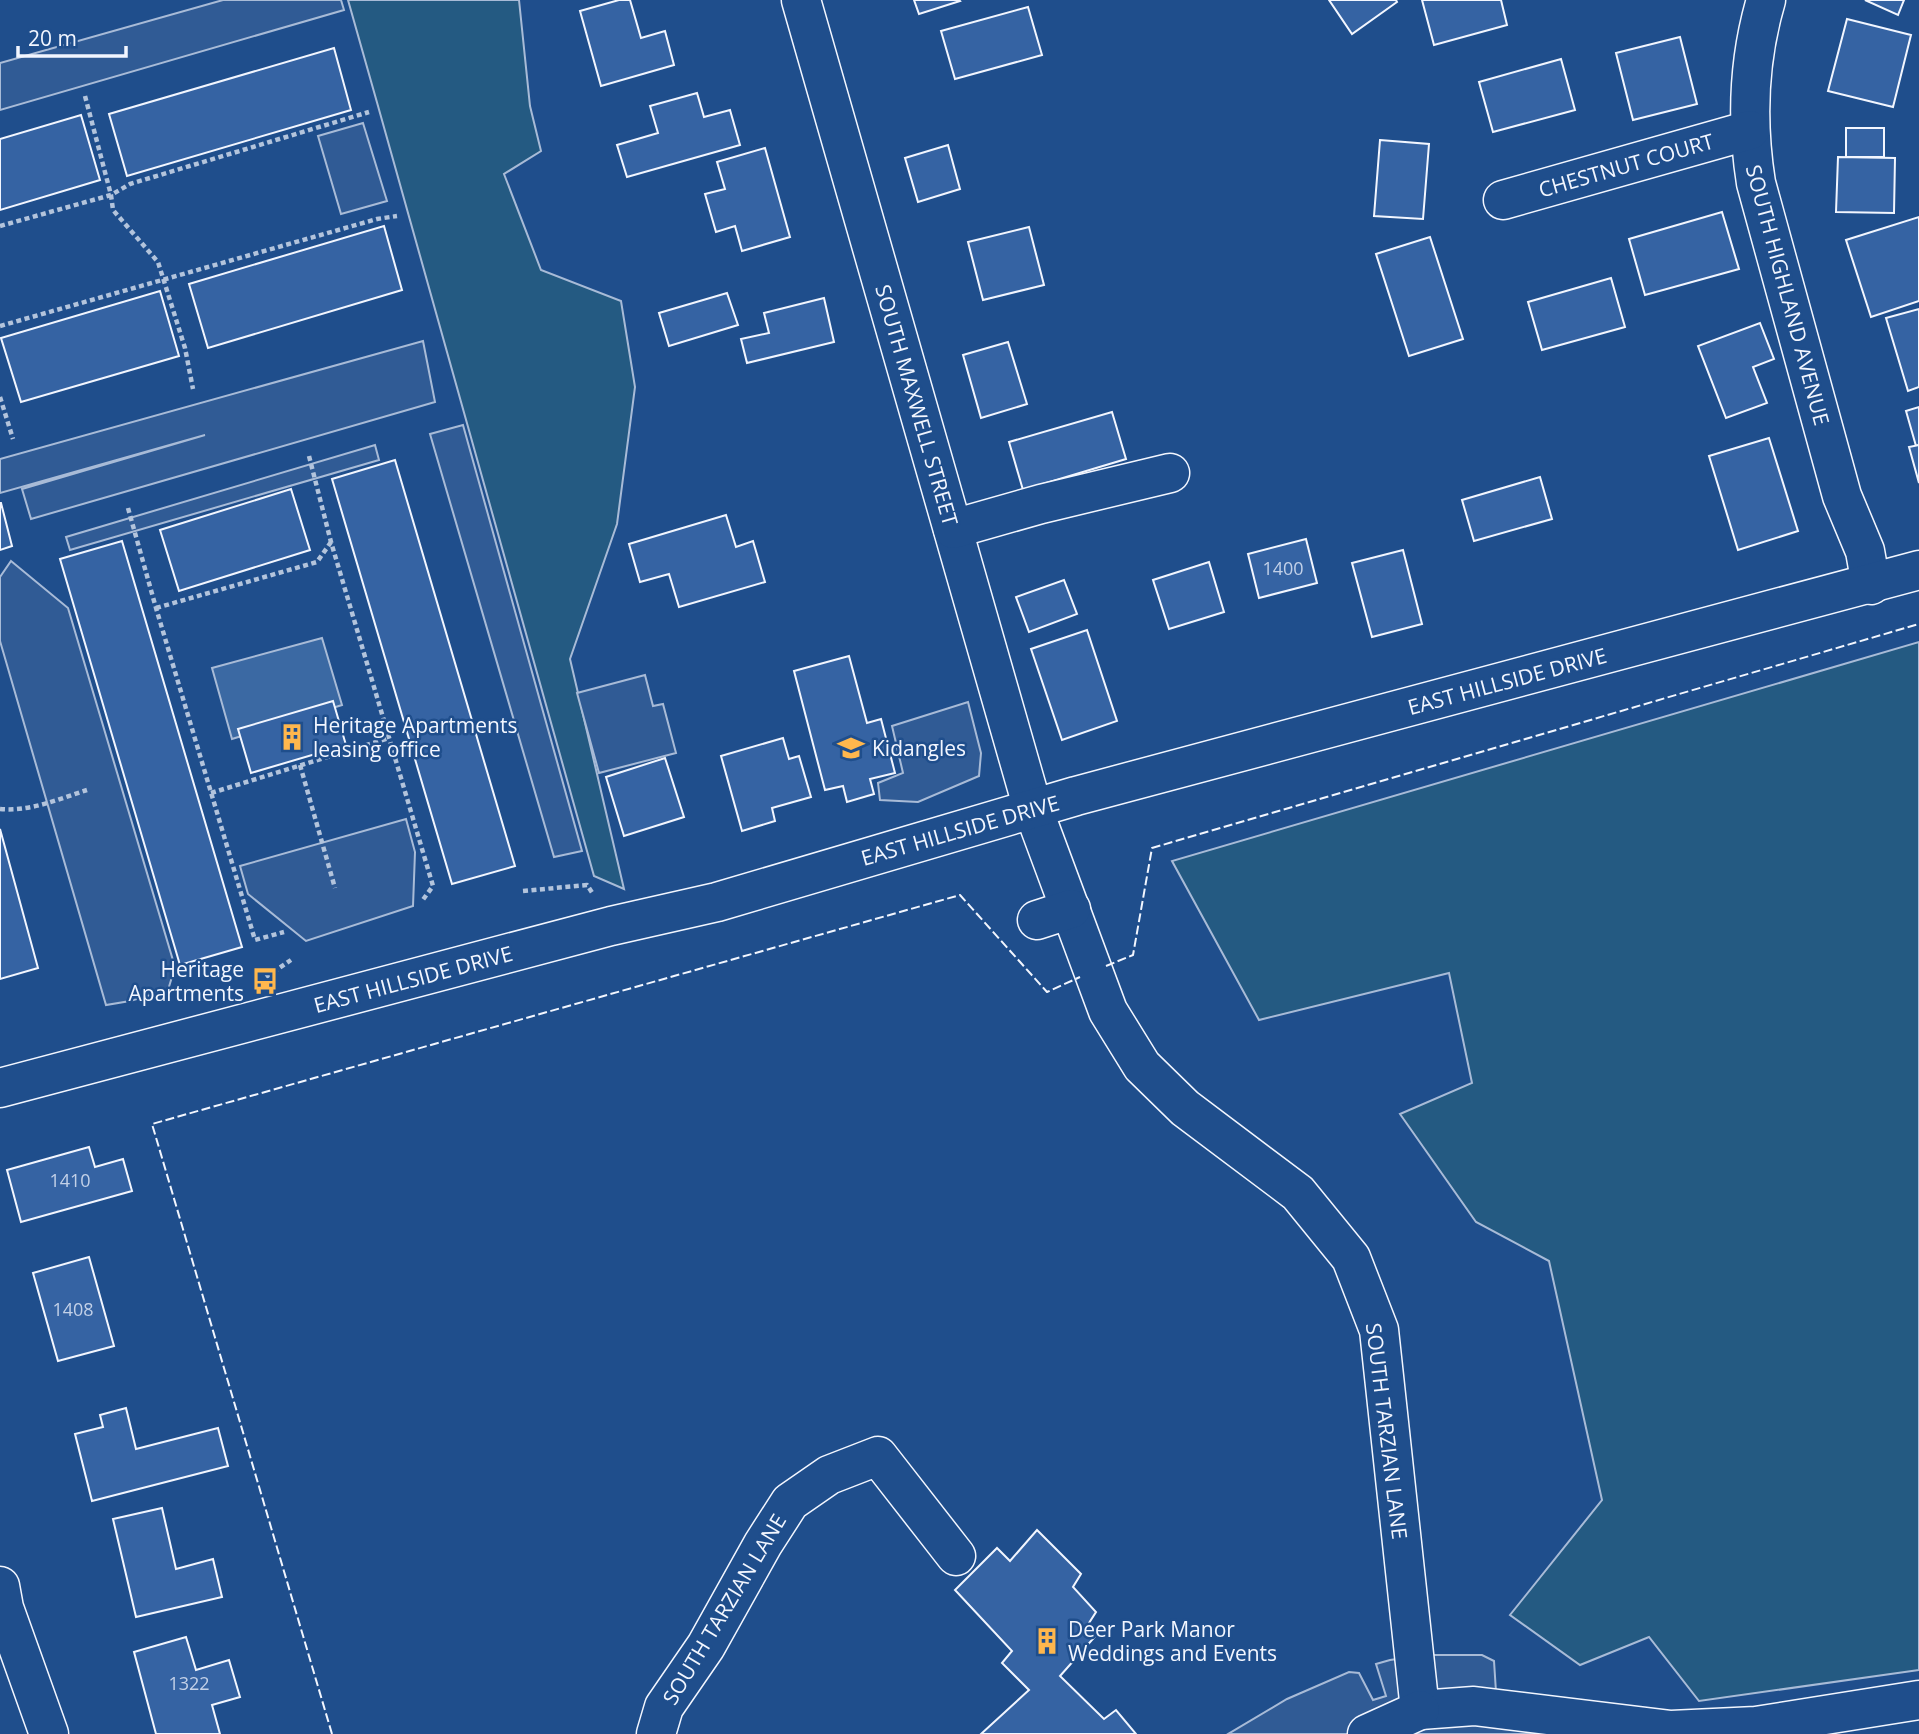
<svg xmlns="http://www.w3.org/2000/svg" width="1919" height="1734" font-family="'Open Sans',sans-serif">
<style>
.green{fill:#245a82;stroke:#a8bbd7;stroke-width:2}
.parking{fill:#305b95;stroke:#a8bbd7;stroke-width:2}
.water{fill:#3b69a3;stroke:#a8bbd7;stroke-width:2}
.building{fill:#3563a3;stroke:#f2f6ff;stroke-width:2}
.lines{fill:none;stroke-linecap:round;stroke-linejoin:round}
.minor-casing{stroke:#f2f6ff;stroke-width:41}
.major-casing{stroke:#f2f6ff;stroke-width:41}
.path{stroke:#b3c4dc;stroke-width:4.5;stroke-dasharray:5 3.5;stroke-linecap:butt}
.minor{stroke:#1f4e8c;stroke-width:38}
.major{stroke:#1f4e8c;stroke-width:38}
.fence{stroke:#f2f6ff;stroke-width:2;stroke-dasharray:9 3.5;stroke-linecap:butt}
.labels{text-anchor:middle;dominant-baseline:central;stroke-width:5;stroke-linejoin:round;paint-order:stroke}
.number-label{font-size:18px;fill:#c3d1e8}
.street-label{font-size:21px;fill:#f2f6ff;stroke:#1f4e8c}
.poi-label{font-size:21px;fill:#f2f6ff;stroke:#1f4e8c;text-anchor:start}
</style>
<rect width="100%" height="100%" fill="#1f4e8c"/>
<g class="green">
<path d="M348,0h171l11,106 11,45 -37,23 37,96 80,31 14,86 -18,137 -47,135 54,230 -30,-13c-83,-291 -163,-584 -246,-876z"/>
<polygon points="1919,642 1919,1670 1699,1701 1649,1637 1580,1665 1510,1615 1602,1500 1549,1261 1476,1222 1400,1114 1472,1083 1449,973 1259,1020 1172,861"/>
</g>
<g class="parking">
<polygon points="223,0 341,0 344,10 0,110 0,63"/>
<polygon points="363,123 387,201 341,214 318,136"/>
<polygon points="423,341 435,402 31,519 22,489 205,435 0,493 0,459"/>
<polygon points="463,425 582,851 554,857 430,434"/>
<polygon points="375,445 379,460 70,550 66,537"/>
<polygon points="11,561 68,608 175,967 168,990 130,1001 106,1005 0,641 0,577"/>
<polygon points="645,675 653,706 663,704 676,753 599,773 577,693"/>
<polygon points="968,702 981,753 979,776 918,802 880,800 878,783 903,773 892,726"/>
<polygon points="406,819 415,852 413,906 306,941 248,894 240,866"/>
<polygon points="1425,1655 1482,1655 1494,1661 1496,1692 1551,1702 1543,1734 1228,1734 1287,1699 1349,1672 1359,1673 1373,1700 1386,1696 1376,1664 1390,1660"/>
</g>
<polygon class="water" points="322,638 342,705 232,739 212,668"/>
<g class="building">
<polygon points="619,0 630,0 641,38 665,31 674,65 601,86 580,11"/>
<polygon points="914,0 959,0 960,1 919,14"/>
<polygon points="1329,0 1396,0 1397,2 1352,34"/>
<polygon points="1422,0 1501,0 1507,25 1434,45"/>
<polygon points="1865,0 1904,0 1898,15"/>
<polygon points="1028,7 1042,55 955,79 941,31"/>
<polygon points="1847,19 1911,35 1893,107 1828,91"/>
<polygon points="1680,37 1697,104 1633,120 1616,53"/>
<polygon points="334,48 351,110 127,176 109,114"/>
<polygon points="1561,59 1575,110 1493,132 1479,82"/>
<polygon points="697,93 704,117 730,110 740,145 627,177 617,145 658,133 650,106"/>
<polygon points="81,115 100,180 0,210 0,139"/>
<rect x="1846" y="128" width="38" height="29"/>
<polygon points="1380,140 1429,144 1423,219 1374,216"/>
<polygon points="948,145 960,189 918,202 905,158"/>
<polygon points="765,148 790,237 742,251 735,226 716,232 705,194 725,189 717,162"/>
<polygon points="1838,157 1895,158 1894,213 1836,212"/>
<polygon points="1722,212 1739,269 1645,295 1629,239"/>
<polygon points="1919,217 1919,301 1871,317 1846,240"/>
<polygon points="384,226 402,290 208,348 189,284"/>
<polygon points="1029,227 1044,285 983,300 968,242"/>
<polygon points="1430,237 1463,339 1409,356 1376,254"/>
<polygon points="1611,278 1625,327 1542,350 1528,302"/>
<polygon points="160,291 179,356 21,402 1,338"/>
<polygon points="727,293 738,325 669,346 659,313"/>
<polygon points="824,298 834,342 747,363 741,339 769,333 764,313"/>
<polygon points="1919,309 1919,387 1908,391 1886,318"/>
<polygon points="1760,323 1774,359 1753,367 1767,403 1726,418 1698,346"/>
<polygon points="1008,342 1027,404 981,418 963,355"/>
<polygon points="1919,407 1919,445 1916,446 1906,411"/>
<polygon points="1112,412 1126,459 1023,490 1009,442"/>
<polygon points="1769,438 1798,531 1738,550 1709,456"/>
<polygon points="1919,445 1919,483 1909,447"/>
<polygon points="395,460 515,866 452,884 332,479"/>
<polygon points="1540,477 1552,519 1474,541 1462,500"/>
<polygon points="291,489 310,550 179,591 160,530"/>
<polygon points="0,503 1,503 12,546 0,550"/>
<polygon points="726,515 736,547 753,541 765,582 679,607 669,574 640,582 629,544"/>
<polygon points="1306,539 1317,583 1259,598 1248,554"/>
<polygon points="122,541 242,947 180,965 60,559"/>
<polygon points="1403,550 1422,624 1372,637 1352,563"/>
<polygon points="1209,562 1224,612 1169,629 1153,580"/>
<polygon points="1064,580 1077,614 1029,632 1016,597"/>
<polygon points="1087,630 1117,721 1062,740 1031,649"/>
<polygon points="849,656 867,723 881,719 895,773 870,779 874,794 847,802 843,786 825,790 794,671"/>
<polygon points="333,701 346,745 251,773 238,729"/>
<polygon points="783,738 789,759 799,756 811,797 772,808 775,821 742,831 721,756"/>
<polygon points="665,758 684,817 624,836 606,777"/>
<polygon points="0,829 38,968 0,979"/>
<polygon points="89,1147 95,1167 123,1159 132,1191 21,1222 7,1170"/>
<polygon points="89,1257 114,1346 58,1361 33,1273"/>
<polygon points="126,1408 136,1449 218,1428 228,1466 92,1501 75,1434 103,1427 100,1415"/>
<polygon points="162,1508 176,1569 213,1559 222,1597 136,1617 113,1519"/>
<polygon points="1037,1530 1081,1574 1073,1587 1096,1612 1089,1623 1100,1631 1060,1676 1104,1719 1116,1710 1136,1734 981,1734 1029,1690 1002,1663 1012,1651 955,1590 997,1548 1010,1561"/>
<polygon points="186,1637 196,1670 229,1660 240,1697 212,1705 220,1734 156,1734 134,1652"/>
</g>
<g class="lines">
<defs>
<g id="minor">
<polyline points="801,0 1033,809 1108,1011 1142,1066 1185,1108 1298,1193 1351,1258 1379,1330 1420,1710 1474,1706 1671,1730 1756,1726 1919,1700"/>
<path d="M1766,0c-18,61 -20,120 -10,183l86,313 23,55 6,34"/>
<polyline points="1503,200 1750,130"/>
<polyline points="953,529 1041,504 1170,473"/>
<polyline points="1037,920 1071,909"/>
<polyline points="0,1586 4,1608 49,1734"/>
<polyline points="656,1734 664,1707 706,1646 763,1544 790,1502 829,1475 878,1456 956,1556"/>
<polyline points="1367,1734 1420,1710"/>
</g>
<polyline id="major" points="0,1088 611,926 717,902 1076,796 1919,570"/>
</defs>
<use href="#minor" class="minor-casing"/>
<use href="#major" class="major-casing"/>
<g class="path">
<polyline points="85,96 111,195 113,210 158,262 185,348 193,389"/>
<polyline points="0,226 111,195 130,184 369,112"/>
<polyline points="0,326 377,219 397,216"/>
<polyline points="0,397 13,439"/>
<polyline points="309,456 331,542 433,886 422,901"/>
<polyline points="128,508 156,608 255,940 284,932"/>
<polyline points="156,608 317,562 331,542"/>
<polyline points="300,765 335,888"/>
<polyline points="211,793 389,738"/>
<path d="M0,809c29,3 59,-10 87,-19"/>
<polyline points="523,891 587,885 593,894"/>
<polyline points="266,977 291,960"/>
</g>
<use href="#minor" class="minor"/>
<use href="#major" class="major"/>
<g class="fence">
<polyline points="1106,966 1133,955 1152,848 1919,624"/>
<polyline points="332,1734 152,1124 960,895 1047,992 1080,977"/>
</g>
</g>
<defs>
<symbol id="building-bare" viewBox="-9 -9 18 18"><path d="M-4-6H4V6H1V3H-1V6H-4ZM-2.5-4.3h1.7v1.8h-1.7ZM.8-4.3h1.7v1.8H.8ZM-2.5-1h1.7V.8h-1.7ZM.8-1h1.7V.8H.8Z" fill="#ffb74d" stroke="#1f4e8c" stroke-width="2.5" paint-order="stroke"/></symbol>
<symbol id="school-bare" viewBox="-9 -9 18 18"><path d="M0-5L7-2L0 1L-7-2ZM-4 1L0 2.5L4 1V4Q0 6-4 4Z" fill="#ffb74d" stroke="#1f4e8c" stroke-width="2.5" paint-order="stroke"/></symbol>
<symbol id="bus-bare" viewBox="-9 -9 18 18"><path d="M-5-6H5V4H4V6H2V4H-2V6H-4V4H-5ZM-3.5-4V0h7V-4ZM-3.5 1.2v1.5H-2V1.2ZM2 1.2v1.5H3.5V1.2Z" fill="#ffb74d" stroke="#1f4e8c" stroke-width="2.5" paint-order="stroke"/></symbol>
</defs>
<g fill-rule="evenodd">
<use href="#building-bare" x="273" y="718" width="38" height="38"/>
<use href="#school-bare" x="832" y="729" width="38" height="38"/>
<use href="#bus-bare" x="246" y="962" width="38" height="38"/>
<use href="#building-bare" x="1028" y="1622" width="38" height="38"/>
</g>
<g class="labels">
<g class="number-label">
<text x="1283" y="568">1400</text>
<text x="70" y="1180">1410</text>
<text x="73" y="1309">1408</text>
<text x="189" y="1683">1322</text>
</g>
<g class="street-label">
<text transform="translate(1626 165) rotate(-16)">CHESTNUT COURT</text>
<text transform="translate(1788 295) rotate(75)">SOUTH HIGHLAND AVENUE</text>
<text transform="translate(917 405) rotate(74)">SOUTH MAXWELL STREET</text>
<text transform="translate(1507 681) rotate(-15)">EAST HILLSIDE DRIVE</text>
<text transform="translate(960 830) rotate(-16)">EAST HILLSIDE DRIVE</text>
<text transform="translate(413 979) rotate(-15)">EAST HILLSIDE DRIVE</text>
<text transform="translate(1387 1431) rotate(83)">SOUTH TARZIAN LANE</text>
<text transform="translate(724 1609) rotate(-59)">SOUTH TARZIAN LANE</text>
</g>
<g class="poi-label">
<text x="313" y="725">Heritage Apartments<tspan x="313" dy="24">leasing office</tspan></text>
<text x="872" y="748">Kidangles</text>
<text x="244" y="969" text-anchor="end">Heritage<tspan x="244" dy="24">Apartments</tspan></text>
<text x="1068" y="1629">Deer Park Manor<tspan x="1068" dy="24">Weddings and Events</tspan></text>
</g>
</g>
<path d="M18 46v10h108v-10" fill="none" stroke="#f2f6ff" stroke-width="3.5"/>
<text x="28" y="46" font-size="21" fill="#f2f6ff" stroke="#1f4e8c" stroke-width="5" paint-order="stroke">20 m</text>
</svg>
